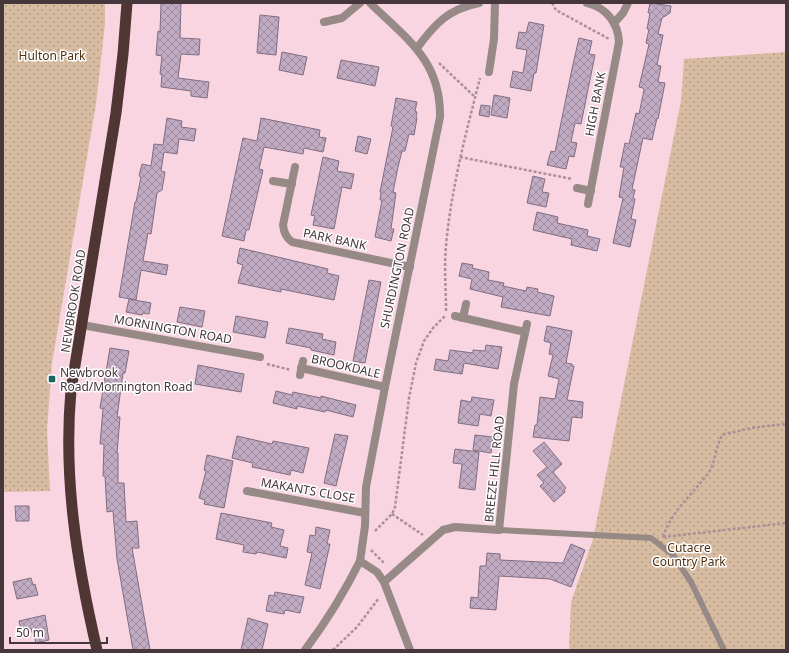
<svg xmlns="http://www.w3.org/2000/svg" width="789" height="653" font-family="'Noto Sans',sans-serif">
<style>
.park{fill:url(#park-dots)}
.building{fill:url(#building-cross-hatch);stroke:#816d82}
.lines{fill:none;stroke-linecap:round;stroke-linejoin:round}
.path{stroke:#aa9098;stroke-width:2.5;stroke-dasharray:3 2;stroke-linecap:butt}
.service{stroke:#978985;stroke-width:6}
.minor{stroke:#978985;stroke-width:8}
.trunk{stroke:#503632;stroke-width:11}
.poi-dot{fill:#186560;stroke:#fff;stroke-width:1.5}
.labels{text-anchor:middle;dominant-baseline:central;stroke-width:3;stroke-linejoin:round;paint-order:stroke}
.park-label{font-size:12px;fill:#4f300e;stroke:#fff}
.street-label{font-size:12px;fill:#45373c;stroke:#fff}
.poi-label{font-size:12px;fill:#45373c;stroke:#fff;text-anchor:start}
</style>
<defs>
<pattern id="park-dots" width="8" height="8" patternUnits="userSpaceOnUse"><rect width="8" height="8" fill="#d8bca2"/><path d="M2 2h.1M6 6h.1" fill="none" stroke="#b19a85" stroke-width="1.8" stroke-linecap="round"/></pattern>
<pattern id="building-cross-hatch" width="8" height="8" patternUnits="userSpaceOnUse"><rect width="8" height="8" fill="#c1abc3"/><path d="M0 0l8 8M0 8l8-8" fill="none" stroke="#9f8ca0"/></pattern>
</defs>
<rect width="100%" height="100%" fill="#f8d5e0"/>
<g class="park">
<polygon points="3,3 105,3 105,24 96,104 52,363 47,430 50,491 3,492"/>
<polygon points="786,52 786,650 569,650 571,602 593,539 681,101 684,59"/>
</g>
<g class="building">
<polygon points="161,3 181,3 180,38 200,39 199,55 181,54 178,78 209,82 207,98 191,96 191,91 161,87 162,74 160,74 162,56 156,55 158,31 160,32"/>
<polygon points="650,3 671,6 670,13 662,18 658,34 663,35 657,65 661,66 658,82 665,83 658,119 657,118 652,140 643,138 632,189 635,190 633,198 635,199 631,219 636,220 630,247 613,243 623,198 619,197 624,167 620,167 625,143 629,144 636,113 639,114 644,90 643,88 639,87 649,44 646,43 649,29 647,29 650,13 648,13"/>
<polygon points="260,15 279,17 276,55 257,53"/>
<polygon points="529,22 544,25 536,73 534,73 531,91 510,87 513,71 523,73 527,50 516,48 519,32 526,33"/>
<polygon points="579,38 592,41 589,54 595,55 581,124 575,123 571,142 577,143 574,157 569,156 566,169 547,165 551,151 555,152 572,69"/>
<polygon points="282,52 307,57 303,75 279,70"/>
<polygon points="341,60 379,67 375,86 337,78"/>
<polygon points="494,95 510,98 507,118 491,115"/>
<polygon points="396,98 417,102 415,111 417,112 416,117 417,118 414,135 409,134 405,151 402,151 398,167 393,192 396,193 391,229 394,229 391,241 375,237 382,200 380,200 381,192 380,192 393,127 391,126"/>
<polygon points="481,105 490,106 489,117 479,115"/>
<polygon points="167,118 182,121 181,127 196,129 194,141 179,139 177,154 164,152 161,171 165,172 162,190 157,193 151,234 148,233 143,261 168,265 166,275 141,270 136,300 119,297 135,202 136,202 141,177 139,176 142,164 151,166 154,144 163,145"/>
<polygon points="261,118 320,130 319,137 326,138 323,152 304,148 303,154 264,147 259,169 263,170 249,230 246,230 244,241 222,236 243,138 257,141"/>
<polygon points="358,136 371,139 367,154 355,151"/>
<polygon points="323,157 339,161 337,171 354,174 351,189 342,187 334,229 313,225 315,216 311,215"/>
<polygon points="533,176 545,179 542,192 549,193 546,207 527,203"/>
<polygon points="537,212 558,217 557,223 588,230 587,236 600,239 597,251 571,245 572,239 533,230"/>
<polygon points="240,248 328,269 327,273 339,276 334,300 281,289 281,292 238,283 243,265 237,263"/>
<polygon points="462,263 473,265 472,268 489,272 488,280 504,283 503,286 526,291 527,287 538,289 537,292 554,296 550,316 501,307 503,297 470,289 472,279 459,276"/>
<polygon points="369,280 381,282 365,363 353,361"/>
<polygon points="129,299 151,303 149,314 143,313 142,315 126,312"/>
<polygon points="180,307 205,311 202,327 177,322"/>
<polygon points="236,316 268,322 265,338 233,332"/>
<polygon points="547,326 572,331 566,363 572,364 572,366 574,366 567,400 583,402 582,418 572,417 569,441 533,437 535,425 537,425 540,397 555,399 559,379 548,376 553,355 549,354 551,343 544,341"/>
<polygon points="289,328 323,334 322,339 336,342 334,355 311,350 311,348 286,343"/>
<polygon points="486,345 502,347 498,369 464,363 462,374 434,370 436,359 448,361 450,350 473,353 473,350 485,351"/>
<polygon points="110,348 129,351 125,373 123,373 117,417 120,417 117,453 118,453 118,483 124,483 126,522 137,521 139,548 132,548 150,650 133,650 117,559 113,511 107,512 105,476 103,476 104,444 100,444 103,409 100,408"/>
<polygon points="198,365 244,374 241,392 195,384"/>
<polygon points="276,391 292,395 293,392 321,398 321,396 356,405 353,417 326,410 325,412 297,406 297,409 273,403"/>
<polygon points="472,397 494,400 491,416 480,414 478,426 458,423 461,400 471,402"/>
<polygon points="335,434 348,436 336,486 324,483"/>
<polygon points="475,435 493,437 491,453 473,450"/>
<polygon points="237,436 272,444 273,441 309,448 303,473 291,470 290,475 262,469 252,467 253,463 232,458"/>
<polygon points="544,442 562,464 553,472 566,488 564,490 565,492 554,502 540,486 544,483 537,475 547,467 533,451"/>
<polygon points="455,449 479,452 475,490 459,488 462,464 453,463"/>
<polygon points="207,455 233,461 224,508 204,504 205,500 199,498 206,471 204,470"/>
<polygon points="15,506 29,506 29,521 16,521"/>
<polygon points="221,513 272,523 271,527 284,530 280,546 288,548 286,558 257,552 256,554 243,552 244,545 216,539"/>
<polygon points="316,527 330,530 327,544 330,544 320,589 305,585 312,553 307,552 310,535 315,536"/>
<polygon points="571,544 585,550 571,587 550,579 499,576 496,610 470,608 471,597 478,598 480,566 486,566 487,553 500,554 500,560 563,563"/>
<polygon points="31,578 33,585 35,584 38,595 17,599 13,582"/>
<polygon points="275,592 304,597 300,613 285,610 284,614 266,611 269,595 274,596"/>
<polygon points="45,615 49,640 36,643 34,635 33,635 31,628 21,630 19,621"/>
<polygon points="248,618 268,624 262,650 241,650"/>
</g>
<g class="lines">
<g class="path">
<polyline points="552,3 556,10 609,39"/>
<polyline points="439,63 475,97"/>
<polyline points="460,157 572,179"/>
<path d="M446,311c0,-22 -2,-43 0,-65 5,-57 20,-113 34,-168"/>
<polyline points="267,364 291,370"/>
<polyline points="392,514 423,535"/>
<polyline points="375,531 392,514 395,507 409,398 416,363 424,341 433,328 445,316"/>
<path d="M663,537c8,-26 31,-44 46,-65 6,-8 8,-32 14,-37 3,-2 8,-2 12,-3 17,-5 33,-6 51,-8"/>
<polyline points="663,537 786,523"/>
<polyline points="371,550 385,564"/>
<polyline points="333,650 357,627 379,598"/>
</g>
<polyline class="service" points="499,530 651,538 673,555 691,582 724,650"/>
<g class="minor">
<path d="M587,3c19,5 31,19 32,39l-31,162"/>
<polyline points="324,22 342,18 360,3"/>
<polyline points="614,23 623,13 628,3"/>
<path d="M417,48c18,-24 31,-39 62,-45"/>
<polyline points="489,72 494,39 495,3"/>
<path d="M295,167l-12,58c1,8 3,12 9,17l118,25"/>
<polyline points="273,181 292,184"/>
<polyline points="577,188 591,191"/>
<polyline points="455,316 525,332"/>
<polyline points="463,318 466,304"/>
<polyline points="82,325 260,357"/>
<polyline points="301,368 385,387"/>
<polyline points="300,375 303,361"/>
<polyline points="247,491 365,513"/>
<path d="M360,561l5,-35 1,-39 19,-100 55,-270c1,-56 -33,-78 -70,-114"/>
<polyline points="384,582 410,650"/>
<path d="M305,650c21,-28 39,-57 55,-89l17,11 7,10 59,-52 12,-3 44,3 15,-146 13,-60"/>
</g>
<path class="trunk" d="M97,650c-20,-86 -34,-172 -26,-260l45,-277 7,-59 4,-51"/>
</g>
<rect class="poi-dot" x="48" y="375" width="8" height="8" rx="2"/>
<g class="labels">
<g class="park-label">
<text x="52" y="55">Hulton Park</text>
<text x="689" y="547">Cutacre<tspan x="689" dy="14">Country Park</tspan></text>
</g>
<g class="street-label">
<text transform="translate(595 104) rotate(-79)">HIGH BANK</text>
<text transform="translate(335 239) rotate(12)">PARK BANK</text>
<text transform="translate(397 268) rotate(-78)">SHURDINGTON ROAD</text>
<text transform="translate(73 301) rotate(-81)">NEWBROOK ROAD</text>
<text transform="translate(173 329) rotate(10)">MORNINGTON ROAD</text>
<text transform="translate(346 366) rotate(13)">BROOKDALE</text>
<text transform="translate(494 469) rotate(-84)">BREEZE HILL ROAD</text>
<text transform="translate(308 490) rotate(10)">MAKANTS CLOSE</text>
</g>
<g class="poi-label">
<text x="60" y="372">Newbrook<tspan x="60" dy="14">Road/Mornington Road</tspan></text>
</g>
</g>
<rect width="789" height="653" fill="none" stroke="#45373c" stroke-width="8"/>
<path d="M10 637v6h97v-6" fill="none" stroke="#45373c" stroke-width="2"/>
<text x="16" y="637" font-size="12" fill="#45373c" stroke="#ffffff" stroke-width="3" paint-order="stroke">50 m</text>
</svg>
